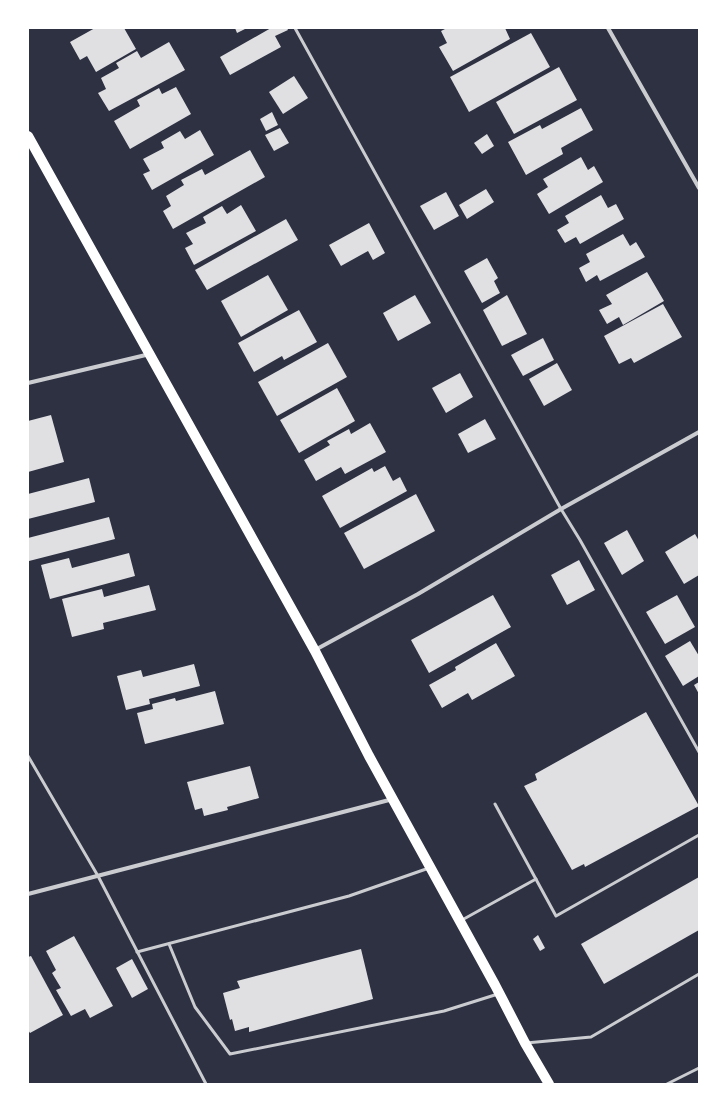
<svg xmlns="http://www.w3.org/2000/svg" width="727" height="1112" font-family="'Varela Round',sans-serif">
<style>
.building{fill:#e0e0e3}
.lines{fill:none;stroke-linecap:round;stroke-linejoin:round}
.service{stroke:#caccd0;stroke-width:3}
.minor{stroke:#caccd0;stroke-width:4}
.primary{stroke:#fff;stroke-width:10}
</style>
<rect width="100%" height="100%" fill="#2d3142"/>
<g class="building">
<polygon points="95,28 124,28 136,49 96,72 87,56 80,60 70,42"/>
<polygon points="235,28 247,28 237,33"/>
<polygon points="271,28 287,28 288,30 275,36 281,47 230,75 220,57"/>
<polygon points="447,28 505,28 510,39 453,71 439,47 447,43 441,31"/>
<polygon points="531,33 550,67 469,112 450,77"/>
<polygon points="169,42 185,70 109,111 98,93 106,89 101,78 119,68 116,63 137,51 141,58"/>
<polygon points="559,67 577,100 514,134 496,102"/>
<polygon points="294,76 308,98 283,114 269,92"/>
<polygon points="176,87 191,114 130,149 114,121 140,106 137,100 159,88 162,94"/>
<polygon points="581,108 593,130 561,148 563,154 526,175 508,142 540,125 542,129"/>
<polygon points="272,112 278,125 266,131 260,119"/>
<polygon points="280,128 289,143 274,151 265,135"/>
<polygon points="200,130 214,155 152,190 143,174 150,171 143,159 164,148 161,142 180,131 185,139"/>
<polygon points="487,134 494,146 482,154 474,143"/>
<polygon points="250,150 265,177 173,229 163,211 171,206 166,196 184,185 181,180 202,169 205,175"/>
<polygon points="581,157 588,170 594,166 603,182 549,214 537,194 548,187 543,179"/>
<polygon points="486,189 494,202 467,219 459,205"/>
<polygon points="446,192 459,216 434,230 420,206"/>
<polygon points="601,195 608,208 616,204 624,219 580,244 576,237 565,243 557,230 569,223 565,216"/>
<polygon points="241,205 256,231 194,265 185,248 193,244 186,233 206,223 203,217 222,206 227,214"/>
<polygon points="286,219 298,240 207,290 195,270"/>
<polygon points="369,223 385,253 373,260 368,251 341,266 329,245"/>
<polygon points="623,234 630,246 636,242 645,257 600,281 597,275 586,282 579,268 590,262 586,254"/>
<polygon points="487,258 498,278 494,281 500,293 482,303 464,271"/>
<polygon points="647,272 664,301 623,325 619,317 607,324 599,310 612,304 606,295"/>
<polygon points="268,275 288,310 241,337 221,301"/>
<polygon points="415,295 431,323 398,341 383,313"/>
<polygon points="507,295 527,334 502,346 483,310"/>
<polygon points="663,304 682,337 634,363 631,358 619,364 604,336"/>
<polygon points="299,310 317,342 284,360 282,356 254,372 238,343"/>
<polygon points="543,338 554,360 523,376 511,355"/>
<polygon points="328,343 347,377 277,416 258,382"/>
<polygon points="557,363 572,390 544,406 529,379"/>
<polygon points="460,373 473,397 446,413 432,388"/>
<polygon points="337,388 355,421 299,453 280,420"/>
<polygon points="51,415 64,462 28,472 28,421"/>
<polygon points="485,419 496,439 468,453 458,434"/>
<polygon points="370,423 386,452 345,474 341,467 316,481 304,460 330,445 327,441 349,429 351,434"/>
<polygon points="385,466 393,481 400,477 407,491 340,528 322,496 372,468 374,472"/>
<polygon points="89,478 95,502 28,519 28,494"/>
<polygon points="416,494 435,531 364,569 344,533"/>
<polygon points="109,517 115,539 29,561 28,538"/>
<polygon points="627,530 644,561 622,575 604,543"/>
<polygon points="695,534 699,541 699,575 684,584 665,552"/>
<polygon points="129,553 135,576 50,599 41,565 69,558 72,568"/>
<polygon points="579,560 595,590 567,605 551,575"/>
<polygon points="149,585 156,610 103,623 104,629 72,637 62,599 102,589 104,597"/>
<polygon points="493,595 511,627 429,673 411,640"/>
<polygon points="677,595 695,627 665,644 646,612"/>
<polygon points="690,641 699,656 699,676 683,686 665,656"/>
<polygon points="496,643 515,676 472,700 468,693 442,708 429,685 456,670 455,667"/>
<polygon points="194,664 200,686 149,699 150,704 126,710 117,676 141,670 143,677"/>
<polygon points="699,682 699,694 694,685"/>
<polygon points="215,691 224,724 145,744 137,713 153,709 152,704 175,698 176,701"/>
<polygon points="646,712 699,806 585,867 584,864 572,870 524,786 537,780 535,774"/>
<polygon points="250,766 259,798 227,807 228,810 204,816 202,808 195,810 187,782"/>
<polygon points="699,877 699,930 604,984 581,944"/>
<polygon points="538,935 545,948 540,951 533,939"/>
<polygon points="74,936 113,1006 90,1018 85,1009 71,1016 56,990 61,988 52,973 56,970 46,951"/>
<polygon points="361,949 373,999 249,1032 249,1027 235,1031 232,1019 230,1020 223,993 240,988 237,981"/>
<polygon points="31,956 63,1015 30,1033 28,1030 28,957"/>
<polygon points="132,959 148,989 132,998 116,968"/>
</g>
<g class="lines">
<g class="service">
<polyline points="295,28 561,509 580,540 699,752"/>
<polyline points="28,756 98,876 206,1084"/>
<polyline points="495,804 556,916 699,835"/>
<polyline points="462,920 536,879"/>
<polyline points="169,944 195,1007 230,1054 444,1011 498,994"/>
<polyline points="137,952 349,896 429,868"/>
<polyline points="526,1043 591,1037 699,974"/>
<polyline points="667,1084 699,1068"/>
</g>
<g class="minor">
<polyline points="608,28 699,188"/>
<polyline points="28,383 150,354"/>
<polyline points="315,650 418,594 561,509 699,432"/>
<polyline points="28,894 393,799"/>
</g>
<polyline class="primary" points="28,136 315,651 369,756 495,985 525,1043 549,1084"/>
</g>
<rect width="727" height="1112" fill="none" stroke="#ffffff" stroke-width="58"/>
</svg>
